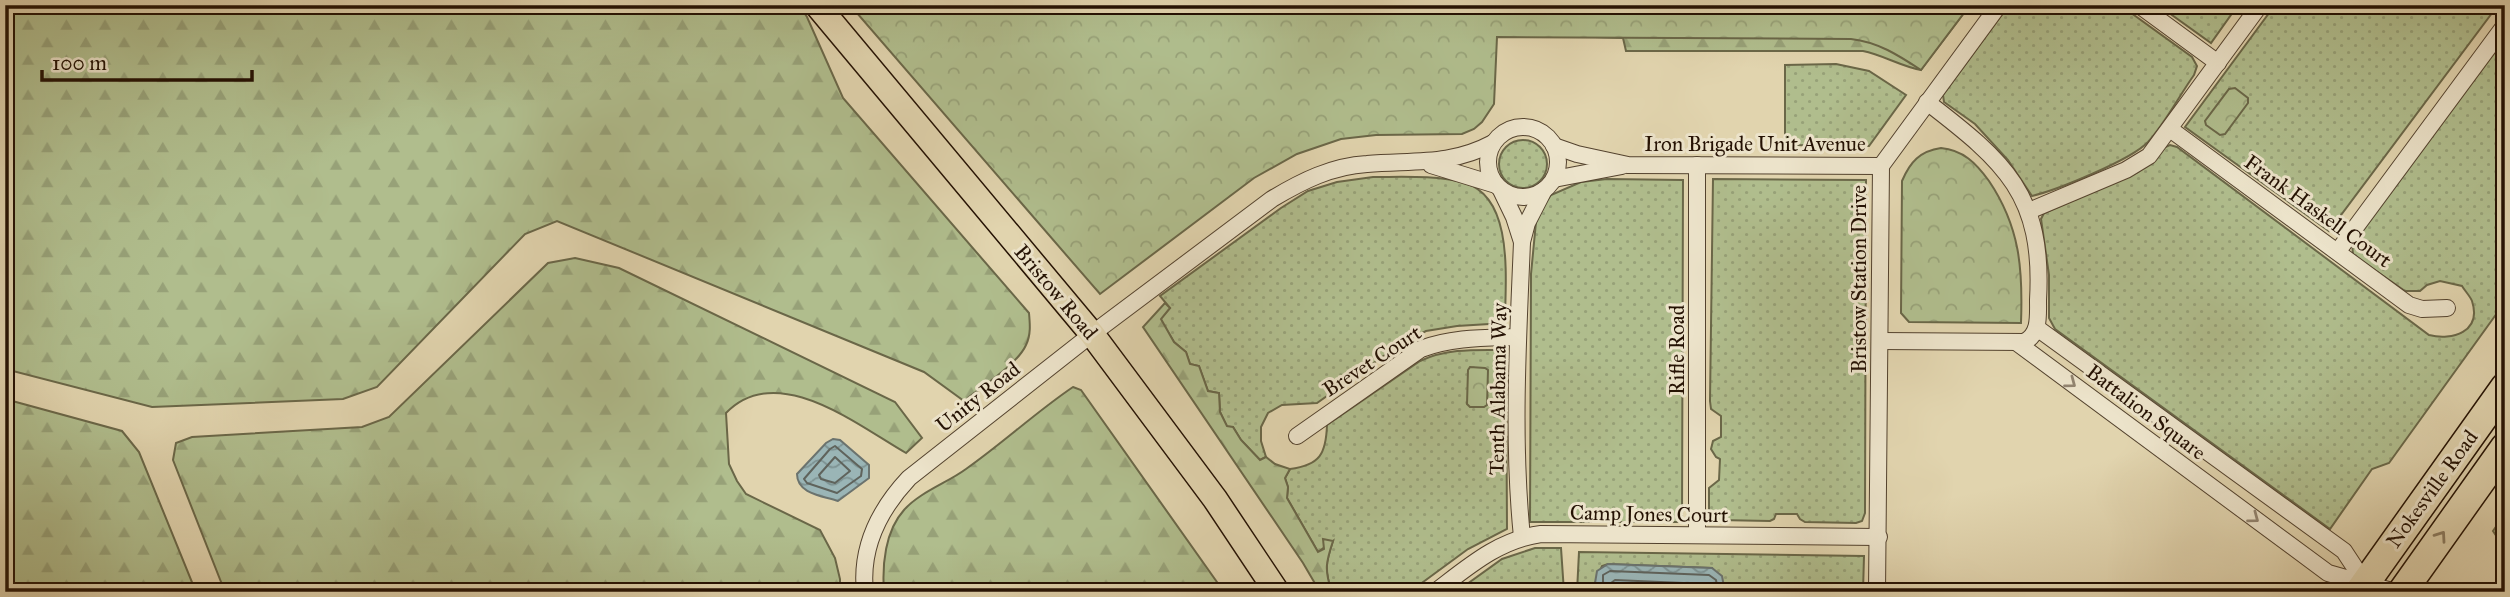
<svg xmlns="http://www.w3.org/2000/svg" width="2510" height="597" font-family="'IM FELL Great Primer',serif">
<style>
.grass{fill:url(#grass-dots);stroke:#6a6748;stroke-width:2}
.forest{fill:url(#forest-firs);stroke:#6a6748;stroke-width:2}
.park{fill:url(#park-crowns);stroke:#6a6748;stroke-width:2}
.water{fill:url(#water-waves);stroke:#6b736e;stroke-width:2}
.lines{fill:none;stroke-linecap:round;stroke-linejoin:round}
.shore{stroke:#5f635c;stroke-width:2}
.street-casing{stroke:#53422e;stroke-width:18}
.primary-casing{stroke:#241103;stroke-width:27}
.highway-casing{stroke:#241103;stroke-width:31}
.street{stroke:#ece3ca;stroke-width:16}
.primary{stroke:#e1d4ae;stroke-width:24}
.highway{stroke:#e1d4ae;stroke-width:28}
.oneway{stroke:#928470}
.oneway2{stroke:#8c7c61}
.labels{text-anchor:middle;dominant-baseline:central;stroke-width:6;stroke-linejoin:round;paint-order:stroke}
.street-label{font-size:21px;fill:#241103;stroke:#ece3ca}
</style>
<defs>
<pattern id="grass-dots" width="8" height="8" patternUnits="userSpaceOnUse" patternTransform="scale(1.75)"><rect width="8" height="8" fill="#b0bd8d"/><path d="M2 2h.1M6 6h.1" fill="none" stroke="#97a178" stroke-width="1.8" stroke-linecap="round"/></pattern>
<pattern id="forest-firs" width="22" height="20" patternUnits="userSpaceOnUse" patternTransform="scale(1.75)"><rect width="22" height="20" fill="#b0bd8d"/><path d="M5 1l3.5 6h-7zM16 11l3.5 6h-7z" fill="#97a178"/></pattern>
<pattern id="park-crowns" width="20" height="18" patternUnits="userSpaceOnUse" patternTransform="scale(1.75)"><rect width="20" height="18" fill="#b0bd8d"/><path d="M2 6a3 3 0 1 1 6 0M12 15a3 3 0 1 1 6 0" fill="none" stroke="#97a178"/></pattern>
<pattern id="water-waves" width="16" height="10" patternUnits="userSpaceOnUse" patternTransform="scale(1.75)"><rect width="16" height="10" fill="#9ab5b6"/><path d="M0 5q4-4 8 0t8 0" fill="none" stroke="#7d9292"/></pattern>
</defs>
<rect width="100%" height="100%" fill="#e1d4ae"/>
<filter id="stains"><feTurbulence type="fractalNoise" baseFrequency=".00286" numOctaves="4"/><feColorMatrix values="0 0 0 0 .2 0 0 0 0 .09 0 0 0 0 .02 0 0 0 .5 -.17"/></filter>
<radialGradient id="worn" r=".72"><stop offset=".6" stop-color="#630" stop-opacity="0"/><stop offset="1" stop-color="#630" stop-opacity=".3"/></radialGradient>
<g class="grass">
<path d="M2009,5h111l72,52 5,9 -3,9c-15,21 -28,47 -46,67 -17,18 -91,48 -116,54l-24,-36 -33,-36 -31,-22 -1,-7z"/>
<polygon points="2158,5 2238,5 2211,43"/>
<polygon points="2275,5 2498,5 2329,231 2185,127"/>
<path d="M2505,36v266l-116,161 -17,6 -42,60 -275,-200 -6,-11v-43l-8,-56 3,-6 94,-41 25,-24 7,-3 7,2 252,188c23,6 53,-3 43,-34 -2,-5 -7,-10 -10,-15l-22,-5 -13,4 -7,6h-15l-52,-36 -1,-13z"/>
<polygon points="1836,64 1869,71 1906,95 1869,146 1785,145 1785,65"/>
<circle cx="1523" cy="164" r="24"/>
<path d="M1373,177c30,0 63,-2 92,6 50,15 40,99 40,140l-48,3 -31,5 -27,14 -82,58 -35,2 -14,8 -7,14v14l5,16 -6,3 -19,-20 -8,-13h-6l-7,-15 -1,-19 -11,-2 -9,-25 -9,-2 -4,-12 -12,-10 -14,-23 10,-11 -10,-12 121,-88 27,-17 29,-9z"/>
<polygon points="1607,179 1683,180 1682,522 1530,522 1531,274 1536,222 1542,207 1551,195 1581,182"/>
<polygon points="1713,179 1866,180 1865,513 1862,521 1856,523 1805,522 1800,519 1797,514 1776,514 1774,519 1770,521 1718,520 1709,514 1709,488 1719,480 1720,459 1716,457 1711,449 1713,441 1721,437 1721,416 1711,409 1710,401"/>
<path d="M1506,350l1,179 -39,20 -49,36h-23l-13,3 -6,4h-45c-8,-22 -6,-30 1,-51l-15,11 -31,-54 1,-11 -3,-9 5,-9c30,-4 36,-15 37,-44l93,-64c28,-13 56,-11 86,-11z"/>
<polygon points="1535,548 1561,548 1564,592 1456,592 1502,559"/>
<polygon points="1579,552 1864,556 1863,592 1725,592 1725,587 1712,568 1608,564 1602,566 1595,583 1597,592 1577,592"/>
</g>
<g class="forest">
<path d="M5,5h794l8,12 36,81 186,215c1,11 2,22 -3,32 -9,20 -45,42 -62,56l-40,-29 -367,-151 -32,13 -148,153 -34,12 -191,8 -147,-38z"/>
<path d="M1970,5l-49,65c-21,-4 -38,-15 -58,-19h-237l-3,-13 -28,-1z"/>
<path d="M575,258l44,10 276,134 27,36 -16,15c-49,-28 -129,-93 -180,-40l3,51 8,17 9,13 74,36 15,28 5,21v13h-615l-52,-132 3,-17 16,-6 170,-10 27,-10 159,-154z"/>
<path d="M1165,303l5,5 -9,11 13,23 12,10 4,12 9,2 9,25 11,2 1,19 7,14 6,1 8,13 19,20 6,-3 9,7 15,5 -5,9 3,9 -1,11 31,54 6,-3 -1,-10 10,2c-7,21 -9,29 -1,51h-12l-17,-29 -160,-236z"/>
<path d="M1073,387l8,3 143,202h-340c-2,-27 1,-61 20,-82 16,-18 43,-27 62,-41 37,-26 70,-57 107,-82z"/>
<polygon points="5,399 122,431 139,452 196,592 5,592"/>
<polygon points="2505,514 2505,549 2493,531"/>
</g>
<g class="park">
<path d="M850,5h1120l-49,65c-23,-15 -43,-28 -70,-31l-354,-2 -3,67 -12,18 -8,7 -12,5 -86,1 -35,4 -44,15 -43,24 -154,116z"/>
<polygon points="2235,88 2248,98 2248,103 2225,134 2220,135 2206,125 2205,121 2229,89"/>
<path d="M1941,148c22,2 35,15 48,33 31,46 34,88 32,142l-112,-1 -8,-9 1,-132c8,-19 18,-30 39,-33z"/>
<polygon points="1470,367 1485,368 1488,370 1487,405 1484,407 1470,407 1467,404 1468,370"/>
</g>
<g class="water">
<path d="M833,439l7,1 29,25v13l-31,23c-15,-5 -41,-7 -41,-27l29,-31z"/>
<polygon points="1608,564 1712,568 1722,576 1725,592 1597,592 1595,583 1597,571"/>
</g>
<g class="lines">
<g class="shore">
<polygon points="835,446 862,469 861,476 837,493 807,483 804,479 830,449"/>
<polygon points="835,457 850,471 835,483 821,479 819,475"/>
<polyline points="1603,592 1603,575 1610,571 1709,575 1716,580 1718,592"/>
<polyline points="1612,592 1611,583 1615,580 1706,584 1710,592"/>
</g>
<defs>
<g id="street">
<polyline points="2139,5 2218,63"/>
<circle cx="1523" cy="162" r="35"/>
<polyline points="2170,129 2409,305 2422,309 2447,308"/>
<polyline points="1554,146 1577,154 1628,165 1881,166"/>
<polyline points="1431,165 1496,185"/>
<polyline points="1697,165 1697,535"/>
<polyline points="1554,179 1622,166"/>
<polyline points="1501,190 1514,217 1522,242"/>
<polyline points="2029,211 2126,170 2149,156 2260,5"/>
<polyline points="2338,251 2505,25"/>
<polyline points="2037,328 2344,551 2365,583"/>
<path d="M1881,341l143,1c16,-7 14,-26 14,-42 6,-105 -33,-138 -111,-198"/>
<polyline points="2016,342 2328,573 2395,592"/>
<path d="M1297,436l124,-87c31,-12 64,-11 97,-12"/>
<path d="M1522,537c-10,-98 -4,-197 0,-295l5,-19 17,-33"/>
<path d="M865,592c-5,-45 15,-83 44,-114l183,-144 180,-135c30,-18 60,-33 95,-35 46,-4 83,2 126,-21"/>
<path d="M1435,592c33,-25 63,-52 106,-58l338,3"/>
<polyline points="1877,592 1881,166 1999,5"/>
</g>
<polyline id="primary" points="817,5 1092,334 1215,499 1277,592"/>
<g id="highway">
<polyline points="2359,592 2505,387"/>
<polyline points="2402,592 2505,447"/>
</g>
</defs>
<use href="#street" class="street-casing"/>
<use href="#primary" class="primary-casing"/>
<use href="#highway" class="highway-casing"/>
<use href="#street" class="street"/>
<use href="#primary" class="primary"/>
<use href="#highway" class="highway"/>
</g>
<defs><path id="oneway-chevron" d="M-2-3.5L2.5 0L-2 3.5" fill="none" stroke-width="1.6" stroke-linecap="round" stroke-linejoin="round" transform="scale(1.75)"/></defs>
<g class="oneway">
<use href="#oneway-chevron" transform="translate(2071 383) rotate(37)"/>
<use href="#oneway-chevron" transform="translate(2254 518) rotate(37)"/>
</g>
<use class="oneway2" href="#oneway-chevron" transform="translate(2441 536) rotate(-55)"/>
<g class="labels">
<g class="street-label">
<text x="1755" y="144">Iron Brigade Unit Avenue</text>
<text transform="translate(2318 211) rotate(36)">Frank Haskell Court</text>
<text transform="translate(1859 279) rotate(-90)">Bristow Station Drive</text>
<text transform="translate(1056 292) rotate(50)">Bristow Road</text>
<text transform="translate(1677 350) rotate(-90)">Rifle Road</text>
<text transform="translate(1372 361) rotate(-33)">Brevet Court</text>
<text transform="translate(1498 389) rotate(-89)">Tenth Alabama Way</text>
<text transform="translate(978 397) rotate(-38)">Unity Road</text>
<text transform="translate(2146 412) rotate(37)">Battalion Square</text>
<text transform="translate(2432 489) rotate(-54)">Nokesville Road</text>
<text transform="translate(1649 514) rotate(1)">Camp Jones Court</text>
</g>
</g>
<rect width="2510" height="597" fill="none" stroke="#e1d4ae" stroke-width="28"/>
<rect x="7" y="7" width="2496" height="583" fill="none" stroke="#241103" stroke-width="3.5"/>
<rect x="14" y="14" width="2482" height="569" fill="none" stroke="#241103" stroke-width="2"/>
<path d="M42 70v10h210v-10" fill="none" stroke="#241103" stroke-width="3.5"/>
<text x="52" y="70" font-size="21" fill="#241103" stroke="#ece3ca" stroke-width="5" paint-order="stroke">100 m</text>
<rect width="100%" height="100%" filter="url(#stains)"/>
<rect width="100%" height="100%" fill="url(#worn)"/>
</svg>
